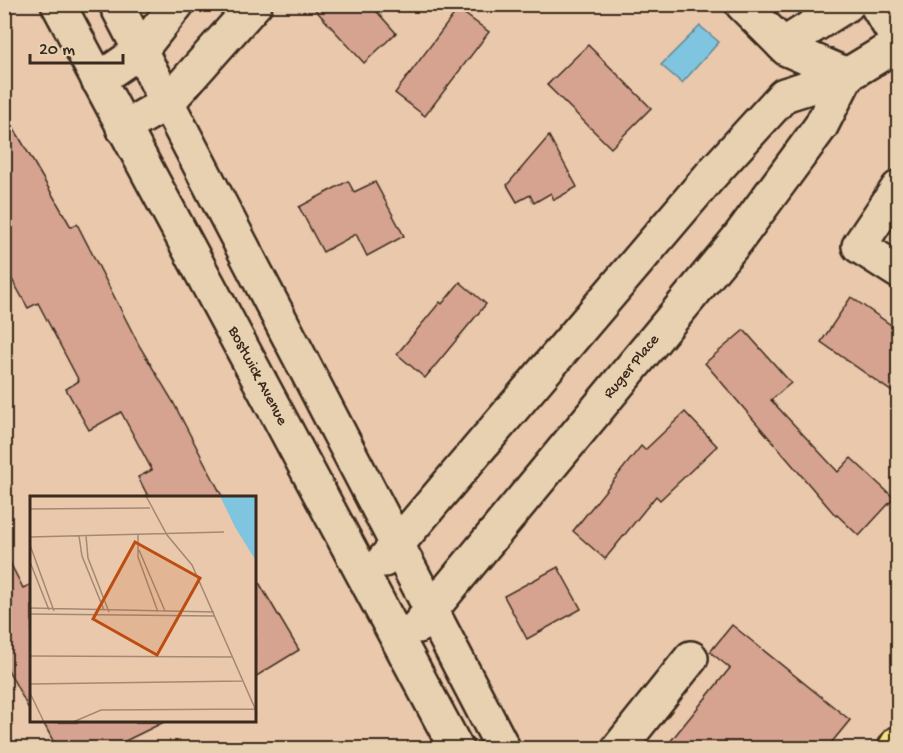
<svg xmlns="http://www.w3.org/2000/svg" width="903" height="753" font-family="'Gochi Hand',sans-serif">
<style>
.water{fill:#7fc5e0;stroke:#648792;stroke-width:1.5}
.building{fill:#d5a390;stroke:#3b2a1e;stroke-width:1.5}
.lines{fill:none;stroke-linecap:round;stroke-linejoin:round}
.minor-casing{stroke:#3b2a1e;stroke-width:38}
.major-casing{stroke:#3b2a1e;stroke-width:38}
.minor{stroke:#e8d1b1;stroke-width:33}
.major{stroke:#f9e181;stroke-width:33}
.labels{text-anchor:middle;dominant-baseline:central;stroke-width:5;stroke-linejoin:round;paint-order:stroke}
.street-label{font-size:16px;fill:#3b2a1e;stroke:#e8d1b1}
.inset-road{fill:none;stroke:#a38973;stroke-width:1.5}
.view{fill:#bd4d10;fill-opacity:0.15;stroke:#bd4d10;stroke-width:3}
.inset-edge{fill:none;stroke:#3b2a1e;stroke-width:3}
</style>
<rect width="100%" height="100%" fill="#e9c8ac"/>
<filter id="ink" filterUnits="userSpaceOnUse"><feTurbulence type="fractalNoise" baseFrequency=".0167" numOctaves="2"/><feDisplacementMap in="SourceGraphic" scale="12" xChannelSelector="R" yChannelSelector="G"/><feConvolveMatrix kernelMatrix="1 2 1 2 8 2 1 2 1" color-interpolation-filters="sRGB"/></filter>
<g filter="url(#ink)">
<polygon class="water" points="700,26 719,42 682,83 661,65"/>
<g class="building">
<polygon points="310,4 370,4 396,33 364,63"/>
<polygon points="458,9 489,32 425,116 395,93"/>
<polygon points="588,45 651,108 611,148 547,85"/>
<polygon points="4,111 71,227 77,224 140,347 172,400 223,498 149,498 138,477 152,470 121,412 89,430 66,389 79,381 38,303 28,308 4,265"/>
<polygon points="549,136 577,187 554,200 551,193 534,203 530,195 517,202 507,185"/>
<polygon points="348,181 354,192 375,182 404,236 367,256 356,234 323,252 299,207"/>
<polygon points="460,282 486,304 425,378 397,354 440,302 442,304"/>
<polygon points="851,297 898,330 898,396 821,342"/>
<polygon points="744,330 791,383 771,400 838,472 851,458 894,498 859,536 837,515 836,516 705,363"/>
<polygon points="685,412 717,446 660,500 656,496 605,559 573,531 641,446 645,450"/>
<polygon points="4,551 23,588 32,584 32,715 4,662"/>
<polygon points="558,567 581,609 527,639 504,596"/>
<polygon points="255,576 299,650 255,677"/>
<polygon points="732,625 850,720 827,748 665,748 730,668 710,652"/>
<polygon points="43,722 164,722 111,748 57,748"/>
</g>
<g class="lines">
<defs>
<g id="minor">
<path id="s1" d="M58,4l398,744"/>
<polyline points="116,4 503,748"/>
<polyline points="742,4 787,49 847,75"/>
<polyline points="876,4 898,40"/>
<polyline points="783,45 848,4"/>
<polyline points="98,80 140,51 177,4"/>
<polyline points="123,128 167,103 255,4"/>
<polyline points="898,188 859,246 898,271"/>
<polyline points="384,560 710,176 784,95 847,75 898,44"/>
<path id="s2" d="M418,626l319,-386 84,-114 26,-51"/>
<polyline points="619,748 691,658"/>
</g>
<polyline id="major" points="895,748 898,743"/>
</defs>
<use href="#minor" class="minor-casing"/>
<use href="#major" class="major-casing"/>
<use href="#minor" class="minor"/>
<use href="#major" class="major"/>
</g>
</g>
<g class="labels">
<g class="street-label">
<text stroke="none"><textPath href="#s2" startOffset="336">Ruger Place</textPath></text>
<text stroke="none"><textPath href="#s1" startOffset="422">Bostwick Avenue</textPath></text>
</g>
</g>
<g transform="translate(30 496)">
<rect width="226" height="226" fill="#e9c8ac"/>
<path d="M190,0h36v65l-21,-34z" fill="#7fc5e0"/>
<path class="inset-road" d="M116,0l21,39 25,30 65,148M0,13l120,-1M108,39v22l20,55M49,40l3,20 22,54M56,40l2,22 21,54M0,41l194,-5M0,49l24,66M109,54l26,61M0,66l19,48M0,112l184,4M0,118l185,2M0,160l203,1M0,188l212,-3M0,197l14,29M43,226l28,-12 154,-1"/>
<path class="view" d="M105,46l65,36 -43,77 -64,-36z"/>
<rect width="226" height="226" class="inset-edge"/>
</g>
<rect width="903" height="753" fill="none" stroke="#e8d1b1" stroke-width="24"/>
<rect x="12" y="12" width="879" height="729" fill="none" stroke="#3b2a1e" stroke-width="2" filter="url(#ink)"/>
<path d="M30 54v9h93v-9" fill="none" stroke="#3b2a1e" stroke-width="3"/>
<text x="39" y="54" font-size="18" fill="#3b2a1e" stroke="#e8d1b1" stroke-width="4.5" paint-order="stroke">20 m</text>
</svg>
